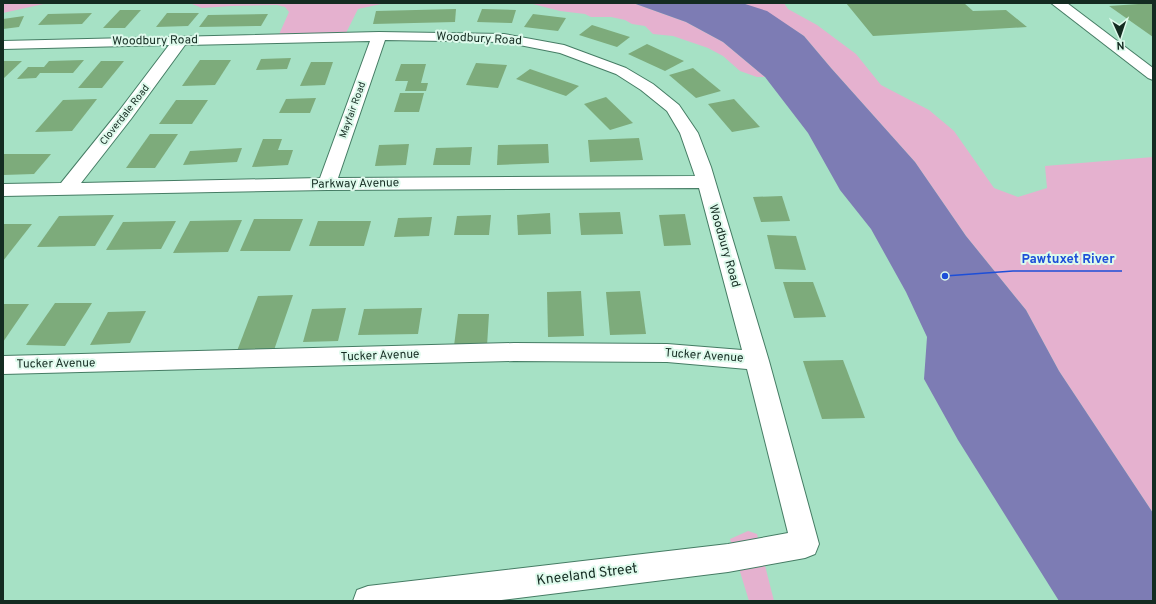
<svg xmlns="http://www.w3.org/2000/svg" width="1156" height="604" font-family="Overpass,sans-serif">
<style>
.green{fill:#e5b1cf}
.water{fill:#7d7cb4}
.building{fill:#7dab7b}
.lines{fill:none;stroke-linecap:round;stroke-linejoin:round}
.minor-casing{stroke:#457c64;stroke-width:2}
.minor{fill:#fff;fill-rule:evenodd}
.labels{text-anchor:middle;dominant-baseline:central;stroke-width:4;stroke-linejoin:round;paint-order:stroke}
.far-street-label{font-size:10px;fill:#142b21;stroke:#defaec}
.street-label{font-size:12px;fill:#142b21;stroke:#defaec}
.near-street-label{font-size:14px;fill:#142b21;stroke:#defaec}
.leader{fill:none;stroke:#1d4ed8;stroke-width:1.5}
.callout-dot{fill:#1d4ed8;stroke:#defaec;stroke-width:1.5}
.callout-label{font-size:13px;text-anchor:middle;font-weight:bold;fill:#1d4ed8;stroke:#defaec;stroke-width:4;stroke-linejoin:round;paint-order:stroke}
</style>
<rect width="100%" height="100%" fill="#a6e1c5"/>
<g class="green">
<polygon points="3,3 48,3 3,13"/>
<polygon points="167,3 386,3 358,9 344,37 277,39 289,12 285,7 277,5 231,6 202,8 192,4 168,4"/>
<polygon points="529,3 633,3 686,22 723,42 765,77 757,77 740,71 723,56 708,48 673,36 653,34 645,26 632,24 625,20 611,17 591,17 585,14 560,11"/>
<polygon points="742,3 784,3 788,9 817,25 856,54 881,85 929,110 954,131 994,188 1018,197 1047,188 1045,166 1153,157 1153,513 1059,371 1026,310 966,236 915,162 831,68 804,36 767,12"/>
<polygon points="748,531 757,534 774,601 749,601 730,539"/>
</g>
<polygon class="water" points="633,3 742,3 767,11 804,36 831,68 915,162 966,236 1026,310 1059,371 1153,513 1153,601 1059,601 958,440 924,379 927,337 906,292 871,229 840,190 808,133 765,77 723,42 686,22"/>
<g class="building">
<polygon points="846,3 964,3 973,11 1006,10 1027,27 873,36"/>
<polygon points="1153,3 1153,37 1109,6"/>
<polygon points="456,9 455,22 373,24 376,11"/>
<polygon points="482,9 516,10 512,23 477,22"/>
<polygon points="120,10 141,10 125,28 103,28"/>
<polygon points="92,13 82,24 38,25 48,14"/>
<polygon points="167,13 199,13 188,26 156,27"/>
<polygon points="268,14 261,26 199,27 208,15"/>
<polygon points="533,14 566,18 558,31 524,27"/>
<polygon points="24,16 19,27 3,29 3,19"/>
<polygon points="592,25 630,37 617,47 579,35"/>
<polygon points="647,44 684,61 665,71 628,54"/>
<polygon points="291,58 287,69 256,70 261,59"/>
<polygon points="84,60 73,73 40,73 36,78 17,79 28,67 44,67 49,61"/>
<polygon points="200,60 231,60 215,85 182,86"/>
<polygon points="3,61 22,61 3,79"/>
<polygon points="101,61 124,61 102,88 78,88"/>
<polygon points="311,62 333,62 325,85 300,86"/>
<polygon points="476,63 507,65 498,88 466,85"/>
<polygon points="401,64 426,64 421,83 428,83 426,91 405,91 408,81 395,81"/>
<polygon points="693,68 721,91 696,98 669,75"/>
<polygon points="530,69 579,86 566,96 516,79"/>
<polygon points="400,93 424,93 419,112 394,112"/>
<polygon points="606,97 633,123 610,130 584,104"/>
<polygon points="316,98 310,113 279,113 286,99"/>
<polygon points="97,99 72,131 35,132 63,100"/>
<polygon points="734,99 760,127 732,132 708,104"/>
<polygon points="176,100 208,100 192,124 159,124"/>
<polygon points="150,134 178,134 155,168 126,168"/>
<polygon points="639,138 643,160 590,162 588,140"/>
<polygon points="263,139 282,139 278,150 293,150 288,165 252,167"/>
<polygon points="409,144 406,165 375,166 379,145"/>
<polygon points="548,144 549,163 497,165 498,145"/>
<polygon points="472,147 470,165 433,165 436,148"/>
<polygon points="242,148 237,162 183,165 190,151"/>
<polygon points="3,154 51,154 34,174 3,175"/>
<polygon points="782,196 790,221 761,222 753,197"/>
<polygon points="620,212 623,234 581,235 579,213"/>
<polygon points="550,213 551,234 518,235 517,215"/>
<polygon points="685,214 691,245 664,246 659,215"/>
<polygon points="114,215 95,246 37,247 59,216"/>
<polygon points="491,215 489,235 454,235 457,216"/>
<polygon points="432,217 429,236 394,237 398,218"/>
<polygon points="254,219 303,219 290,251 240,251"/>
<polygon points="242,220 228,252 173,253 190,221"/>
<polygon points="176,221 161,249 106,250 123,222"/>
<polygon points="318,221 371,221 364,246 309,246"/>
<polygon points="3,224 32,224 3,261"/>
<polygon points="767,235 796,236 806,270 775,269"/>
<polygon points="783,282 813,282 826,317 794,318"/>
<polygon points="581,291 584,336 548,337 547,292"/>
<polygon points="640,291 646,334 610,335 606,292"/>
<polygon points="293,295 274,350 237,351 258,296"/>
<polygon points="55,303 92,303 65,346 26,345"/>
<polygon points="3,304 29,304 3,342"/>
<polygon points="346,308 338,341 303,342 312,309"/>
<polygon points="422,308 418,334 358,335 364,309"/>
<polygon points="146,311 130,343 90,345 108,312"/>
<polygon points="458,314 489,314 487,346 454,346"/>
<polygon points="843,360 865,418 822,419 803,361"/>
</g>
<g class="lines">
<defs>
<g id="minor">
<polygon points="1051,3 1067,3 1153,68 1153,80 1148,78"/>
<path d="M379,32l125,2 60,11 62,23 27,16 26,21 19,28 13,34 58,194 50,183 -4,10 -10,4 -77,14 -235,29h-140l4,-11 11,-4 360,-42 60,-11 -41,-164 -80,-7 -153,-1 -511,13v-18l511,-13 153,1 75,6 -43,-162 -372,2 -324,6v-12l58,-1 58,-72 50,-66 -166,4v-8zM385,40l119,2 56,11 56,21 25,16 26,21 13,22 15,43 -357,2zM370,41l-50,137 -239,5 50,-64 54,-74z"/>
</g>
</defs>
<use href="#minor" class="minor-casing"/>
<use href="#minor" class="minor"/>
</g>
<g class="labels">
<g class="far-street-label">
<text transform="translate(353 110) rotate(-70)">Mayfair Road</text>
<text transform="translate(125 115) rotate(-52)">Cloverdale Road</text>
</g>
<g class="street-label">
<text transform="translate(479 39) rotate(3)">Woodbury Road</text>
<text transform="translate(155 41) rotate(-1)">Woodbury Road</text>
<text transform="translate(355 184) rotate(-1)">Parkway Avenue</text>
<text transform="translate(724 246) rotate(74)">Woodbury Road</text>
<text transform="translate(380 356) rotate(-2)">Tucker Avenue</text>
<text transform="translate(704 356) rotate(4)">Tucker Avenue</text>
<text transform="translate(56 364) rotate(-1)">Tucker Avenue</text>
</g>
<g class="near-street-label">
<text transform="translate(587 575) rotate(-7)">Kneeland Street</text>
</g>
</g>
<path class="leader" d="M945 276L1013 271H1122"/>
<circle class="callout-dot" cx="945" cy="276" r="4"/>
<g class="callout-label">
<text x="1068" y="263">Pawtuxet River</text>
</g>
<rect width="1156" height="604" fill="none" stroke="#142b21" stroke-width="8"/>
<g transform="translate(1120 36) rotate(177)" stroke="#defaec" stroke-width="3" paint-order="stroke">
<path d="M0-3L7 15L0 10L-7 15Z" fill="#142b21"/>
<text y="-6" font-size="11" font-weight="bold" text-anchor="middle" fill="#142b21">N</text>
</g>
</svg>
